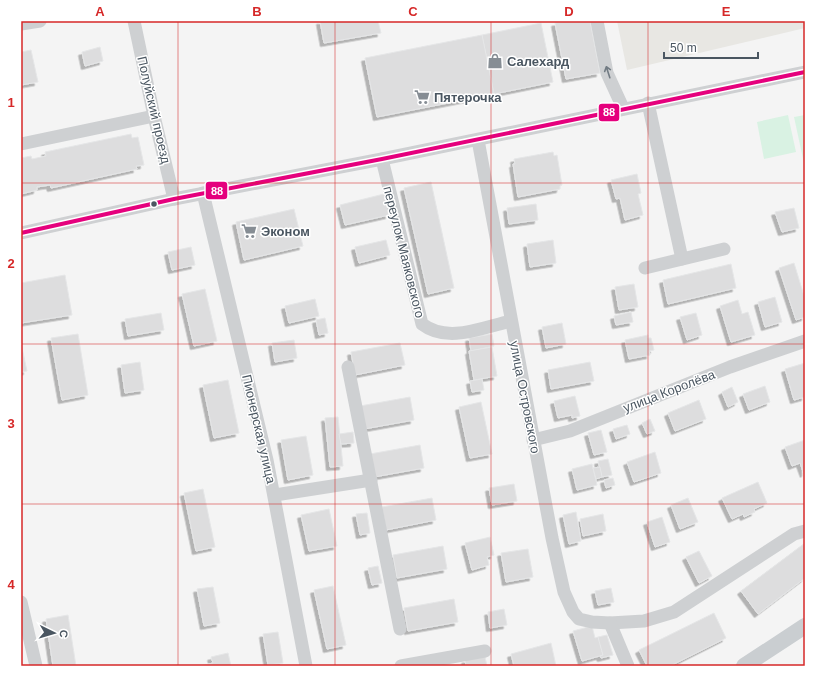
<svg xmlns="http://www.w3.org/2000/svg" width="826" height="687" font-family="Helvetica,sans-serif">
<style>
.commercial{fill:#e8e7e3}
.green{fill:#d9f2e3}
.building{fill:#ddddde;stroke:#e5e6e7;filter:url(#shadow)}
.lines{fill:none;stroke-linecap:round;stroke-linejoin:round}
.minor{stroke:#ced0d2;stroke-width:13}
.major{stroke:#caced1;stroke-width:16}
.bus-1-casing{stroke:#fff;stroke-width:7}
.bus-1{stroke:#e5007d;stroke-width:4}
.oneway{stroke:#727b83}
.grid{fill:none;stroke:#d62828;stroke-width:1;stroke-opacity:0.55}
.bus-dot{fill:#4a5661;stroke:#fff;stroke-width:1.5}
.labels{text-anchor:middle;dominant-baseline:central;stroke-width:3;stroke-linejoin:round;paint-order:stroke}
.poi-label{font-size:13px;font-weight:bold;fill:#4a5661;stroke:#fff;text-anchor:start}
.street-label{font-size:13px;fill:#4a5661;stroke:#fff}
.line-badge{stroke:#fff;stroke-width:1.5}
.badge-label{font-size:11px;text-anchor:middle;font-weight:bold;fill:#fff}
.neatline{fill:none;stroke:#d62828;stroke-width:1.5}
.grid-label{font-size:13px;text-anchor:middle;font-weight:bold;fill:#d62828}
</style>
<defs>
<filter id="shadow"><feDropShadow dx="-3.5" dy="3.5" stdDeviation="0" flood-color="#0004"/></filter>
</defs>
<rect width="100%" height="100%" fill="#f4f4f4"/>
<polygon class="commercial" points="617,21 805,21 805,28 627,70"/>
<g class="green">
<polygon points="788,115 796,152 764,159 757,122"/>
<polygon points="805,115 805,168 794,117"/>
</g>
<g class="building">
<polygon points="320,21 378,21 381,33 324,43"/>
<polygon points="568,21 590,21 600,73 566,79 555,23"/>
<polygon points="541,23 553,82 494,94 482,35"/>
<polygon points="482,35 494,94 377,117 365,58"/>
<polygon points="100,47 103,61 85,66 82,52"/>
<polygon points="31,50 38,82 21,85 21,52"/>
<polygon points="131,134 132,138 138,137 144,165 136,166 137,169 51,188 50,185 37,187 37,190 21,194 21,158 31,156 32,159 46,156 45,152"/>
<polygon points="553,152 554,156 557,155 562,185 560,186 560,189 518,197 513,164 515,164 514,159"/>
<polygon points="637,174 641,193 638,194 643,215 625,220 620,198 616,199 611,180"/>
<polygon points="431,182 454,288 428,294 404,188"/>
<polygon points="384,194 389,215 345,225 340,205"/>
<polygon points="536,204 538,220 509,224 507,208"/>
<polygon points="794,208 799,228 782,232 775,212"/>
<polygon points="294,209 303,246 244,260 236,222"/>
<polygon points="386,240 390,255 359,263 355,247"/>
<polygon points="553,240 556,263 530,267 527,244"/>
<polygon points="191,247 195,265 172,270 168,252"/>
<polygon points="794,263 805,299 805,317 796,320 779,268"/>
<polygon points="731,264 736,288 668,304 663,280"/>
<polygon points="65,275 72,315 21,323 21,283"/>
<polygon points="634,284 638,307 619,310 615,287"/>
<polygon points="205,289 217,341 194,346 182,294"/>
<polygon points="775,297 782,322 765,327 758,302"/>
<polygon points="315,299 319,316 289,323 285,306"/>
<polygon points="738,300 742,314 748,312 755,335 731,342 720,306"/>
<polygon points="631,312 633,322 616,325 614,316"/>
<polygon points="161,313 164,330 128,336 125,319"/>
<polygon points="696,313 702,335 687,340 680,317"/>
<polygon points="325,318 328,333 319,335 316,320"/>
<polygon points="562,323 566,344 546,348 542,327"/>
<polygon points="78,334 88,395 62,400 51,338"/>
<polygon points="492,334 494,346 471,351 469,338"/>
<polygon points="648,335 648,338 651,338 654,350 649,351 650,355 629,359 625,340"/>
<polygon points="294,340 297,358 275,362 272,343"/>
<polygon points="21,343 27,371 21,372"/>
<polygon points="400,343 405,365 355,375 351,352"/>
<polygon points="492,347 497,376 474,380 469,351"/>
<polygon points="140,362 144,390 125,393 121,365"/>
<polygon points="590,362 594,381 551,389 548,370"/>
<polygon points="805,363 805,397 794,400 785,369"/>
<polygon points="482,379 484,390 472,392 470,381"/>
<polygon points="228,380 239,433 214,438 203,385"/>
<polygon points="765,386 770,402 749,410 743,394"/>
<polygon points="732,387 738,402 728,407 722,392"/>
<polygon points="575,396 580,416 572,418 572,415 558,418 554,401"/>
<polygon points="410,397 414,420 364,429 360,406"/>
<polygon points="699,400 706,419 675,431 668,413"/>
<polygon points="481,402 492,454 470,458 459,407"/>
<polygon points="338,417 343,466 330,467 325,418"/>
<polygon points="650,419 655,431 647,434 642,423"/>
<polygon points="627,425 630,434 616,439 613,429"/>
<polygon points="601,430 607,452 594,455 588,433"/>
<polygon points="353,432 354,443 341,444 339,434"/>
<polygon points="306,436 313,475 288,480 281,440"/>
<polygon points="805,440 805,473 804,474 800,463 792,466 785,447"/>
<polygon points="420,445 424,468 374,477 370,454"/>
<polygon points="655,452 661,473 634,482 627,462"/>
<polygon points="608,459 612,475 602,477 598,461"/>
<polygon points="592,464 597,485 577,490 572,469"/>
<polygon points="600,467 602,477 596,479 593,468"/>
<polygon points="613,478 615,485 606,488 604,480"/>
<polygon points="758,482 767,503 754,509 755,512 744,517 743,514 732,519 722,498"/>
<polygon points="514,484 517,501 492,505 489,488"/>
<polygon points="203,489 215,547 196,551 184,493"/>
<polygon points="432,498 436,520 386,530 382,507"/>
<polygon points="688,498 698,522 680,529 671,505"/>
<polygon points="329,509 337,546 309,551 301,515"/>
<polygon points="576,512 581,541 569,544 563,515"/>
<polygon points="367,513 370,533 360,535 356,514"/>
<polygon points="603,514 606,531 583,536 580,519"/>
<polygon points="662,517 670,542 655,547 647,522"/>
<polygon points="490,537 494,555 487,557 489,565 472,570 465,543"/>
<polygon points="805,543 805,578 758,614 741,591"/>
<polygon points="443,546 447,569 397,578 393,555"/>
<polygon points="528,549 533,577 506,582 501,553"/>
<polygon points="699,551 712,576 699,583 686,557"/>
<polygon points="378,566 382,583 372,585 368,568"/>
<polygon points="333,586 346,645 327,649 314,590"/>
<polygon points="213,587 220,623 204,626 197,589"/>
<polygon points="611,588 614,602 598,605 595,591"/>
<polygon points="454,599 458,622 408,631 404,608"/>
<polygon points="504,609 507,625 490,628 488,612"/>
<polygon points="714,613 726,638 670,666 647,666 639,650"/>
<polygon points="68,615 76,666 53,666 46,619"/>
<polygon points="592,626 595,638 598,637 603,655 582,661 573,631"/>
<polygon points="278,632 283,663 268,665 263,634"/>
<polygon points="607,635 613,655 601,658 600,656 603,655 598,637"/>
<polygon points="551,643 556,666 514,666 511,654"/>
<polygon points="228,653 231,666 200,666 213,663 211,657"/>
<polygon points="485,657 487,666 466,666 465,660"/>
</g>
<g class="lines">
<g class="minor">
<polyline points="134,21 154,116 174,199"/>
<polyline points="597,21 607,73 623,108"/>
<polyline points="21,24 40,21"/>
<polyline points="648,103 682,259"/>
<polyline points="478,140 552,538 564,592 573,612 579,619 592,622 610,623 644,621 674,612 794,534 805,531"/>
<polyline points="21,144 154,116"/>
<path d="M382,159l40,165c26,20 61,3 89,-3"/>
<polyline points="203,193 267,460 306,666"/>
<polyline points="21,233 174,199 382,159 805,72"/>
<polyline points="645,268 724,249"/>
<polyline points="348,367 400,629"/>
<polyline points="533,440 570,431 730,367 805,341"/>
<polyline points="275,495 371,480"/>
<polyline points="21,602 36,666"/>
<polyline points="610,623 628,666"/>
<polyline points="401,666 485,651"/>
</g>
<polyline class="major" points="744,666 805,626"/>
<defs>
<polyline id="bus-1" points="21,233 174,199 382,159 805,72"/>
</defs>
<use href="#bus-1" class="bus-1-casing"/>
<use href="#bus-1" class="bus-1"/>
</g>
<defs><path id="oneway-shaft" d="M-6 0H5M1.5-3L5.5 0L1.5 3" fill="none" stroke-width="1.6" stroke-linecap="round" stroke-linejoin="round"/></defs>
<use class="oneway" href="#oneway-shaft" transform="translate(608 72) rotate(-108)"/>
<path class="grid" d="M178,21v645M335,21v645M491,21v645M648,21v645M21,183h784M21,344h784M21,504h784"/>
<defs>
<symbol id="shop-bare" viewBox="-9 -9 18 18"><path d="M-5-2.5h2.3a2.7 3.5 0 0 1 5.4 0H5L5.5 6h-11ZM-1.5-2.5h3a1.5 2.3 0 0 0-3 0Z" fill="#868d94" stroke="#fff" stroke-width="2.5" paint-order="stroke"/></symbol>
<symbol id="supermarket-bare" viewBox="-9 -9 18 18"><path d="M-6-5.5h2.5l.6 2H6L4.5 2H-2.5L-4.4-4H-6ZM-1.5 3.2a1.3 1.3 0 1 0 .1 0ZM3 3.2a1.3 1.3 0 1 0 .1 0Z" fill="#868d94" stroke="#fff" stroke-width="2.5" paint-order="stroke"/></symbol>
</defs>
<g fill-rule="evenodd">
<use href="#shop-bare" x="484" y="50" width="22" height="22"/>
<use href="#supermarket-bare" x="411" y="86" width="22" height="22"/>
<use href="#supermarket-bare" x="238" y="220" width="22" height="22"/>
</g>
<circle class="bus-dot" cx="154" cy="204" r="3.5"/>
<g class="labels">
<g class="poi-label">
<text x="507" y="61">Салехард</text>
<text x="434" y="97">Пятерочка</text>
<text x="261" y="231">Эконом</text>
</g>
<g class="street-label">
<text transform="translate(154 110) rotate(77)">Полуйский проезд</text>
<text transform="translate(404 252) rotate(76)">переулок Маяковского</text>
<text transform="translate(669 391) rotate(-21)">улица Королёва</text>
<text transform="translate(525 397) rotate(79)">улица Островского</text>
<text transform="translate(259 429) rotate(77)">Пионерская улица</text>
</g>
</g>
<g class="line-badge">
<rect x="598" y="103" width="22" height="19" rx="4" fill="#e5007d"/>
<rect x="205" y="181" width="23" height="19" rx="4" fill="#e5007d"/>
</g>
<g class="badge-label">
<text x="609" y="116">88</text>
<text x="217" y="195">88</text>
</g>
<rect width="826" height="687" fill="none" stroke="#ffffff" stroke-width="44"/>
<g transform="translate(54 633) rotate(95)" stroke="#ffffff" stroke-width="3" paint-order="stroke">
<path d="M0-3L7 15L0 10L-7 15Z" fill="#4a5661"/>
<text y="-6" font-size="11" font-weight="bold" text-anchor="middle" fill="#4a5661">С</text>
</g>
<path d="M664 52v6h94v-6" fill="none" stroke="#4a5661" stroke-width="2"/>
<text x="670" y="52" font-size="12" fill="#4a5661" stroke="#ffffff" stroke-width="3" paint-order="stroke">50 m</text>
<rect x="22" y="22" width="782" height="643" class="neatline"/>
<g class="grid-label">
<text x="100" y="16">A</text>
<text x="257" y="16">B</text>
<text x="413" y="16">C</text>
<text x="569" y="16">D</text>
<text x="726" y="16">E</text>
<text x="11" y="107">1</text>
<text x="11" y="268">2</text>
<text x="11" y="428">3</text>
<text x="11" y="589">4</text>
</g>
</svg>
